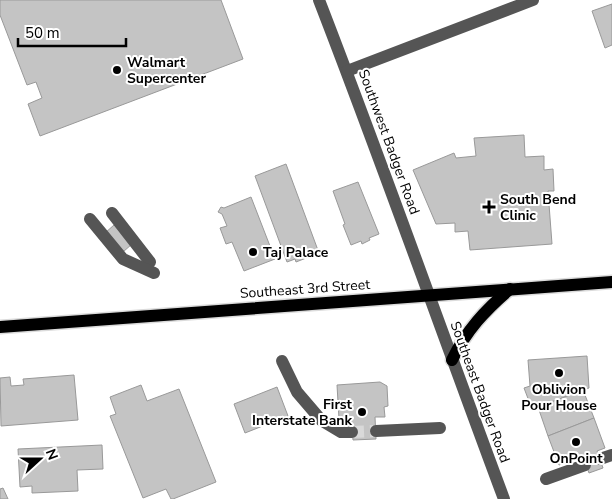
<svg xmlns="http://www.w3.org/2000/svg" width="612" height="499" font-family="'Nunito Sans',sans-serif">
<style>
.building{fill:#c4c4c4;stroke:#999}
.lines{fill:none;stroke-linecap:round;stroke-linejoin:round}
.minor-tunnel{stroke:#d9d9d9;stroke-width:12;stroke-dasharray:12 6;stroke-linecap:butt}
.major-casing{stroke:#dbdbdb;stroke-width:15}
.minor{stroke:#555;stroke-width:12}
.major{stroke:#000;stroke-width:12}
.poi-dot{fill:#000;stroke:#fff;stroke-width:2}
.labels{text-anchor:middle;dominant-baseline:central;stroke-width:4;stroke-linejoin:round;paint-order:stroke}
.poi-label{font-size:14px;font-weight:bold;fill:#000;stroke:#fff;text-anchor:start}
.street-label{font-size:14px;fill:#000;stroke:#fff}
</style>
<rect width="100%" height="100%" fill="#fff"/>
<g class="building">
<polygon points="0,0 221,0 243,59 40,136 28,104 42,98 36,82 27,85 0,15"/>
<polygon points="612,4 612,45 605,48 592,11"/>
<polygon points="524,135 525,157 544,156 544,170 553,169 554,191 548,191 552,244 470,250 468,231 455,232 455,223 436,224 413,170 454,153 456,158 476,156 474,138"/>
<polygon points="286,164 319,253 296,262 295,259 287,262 255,176"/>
<polygon points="358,182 379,234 369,238 370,240 362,244 361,241 351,245 343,225 345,224 333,191"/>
<polygon points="251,197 275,259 244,271 232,242 226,244 220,228 227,226 222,214 218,212 221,207 224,208"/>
<polygon points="114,225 132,244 123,252 105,233"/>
<polygon points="587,356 589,388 532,409 524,388 530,386 528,360"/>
<polygon points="74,375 78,420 1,426 0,378 10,377 11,386 24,385 23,379"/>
<polygon points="380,382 387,386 388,406 384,407 385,417 375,417 376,439 353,440 351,418 339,419 337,385"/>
<polygon points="141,385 147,401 179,389 216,482 173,499 171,499 166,489 143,498 110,416 116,414 110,397"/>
<polygon points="277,387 288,416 245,433 234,404"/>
<polygon points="583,390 594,418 548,436 538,407"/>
<polygon points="594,418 605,448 597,451 603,468 589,473 583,457 559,465 548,436"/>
<polygon points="102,445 103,469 77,470 78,491 32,493 32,486 20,487 18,449"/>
<polygon points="3,488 8,499 0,499 0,489"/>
</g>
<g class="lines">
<polyline class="minor-tunnel" points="352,432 376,431"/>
<defs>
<g id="major">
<polyline points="0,327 612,282"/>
<path d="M452,360c14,-29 33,-50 58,-71"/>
</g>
</defs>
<use href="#major" class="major-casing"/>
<g class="minor">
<path d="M319,0c64,165 123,333 185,499"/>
<polyline points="347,71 533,0"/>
<polyline points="112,213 150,262"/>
<polyline points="90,219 123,259 154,273"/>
<polyline points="282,361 297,392 321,420 341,432 352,432"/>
<polyline points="376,431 440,428"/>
<polyline points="600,459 612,455"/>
<polyline points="546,479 585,465"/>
</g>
<use href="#major" class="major"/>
</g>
<g class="poi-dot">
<circle cx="117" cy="70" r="5"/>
<path d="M486.5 199.5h5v5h5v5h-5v5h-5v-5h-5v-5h5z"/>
<circle cx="253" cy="252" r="5"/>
<circle cx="559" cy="373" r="5"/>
<circle cx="362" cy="412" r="5"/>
<circle cx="576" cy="442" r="5"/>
</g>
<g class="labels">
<g class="poi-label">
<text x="127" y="62">Walmart<tspan x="127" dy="16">Supercenter</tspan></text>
<text x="500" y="199">South Bend<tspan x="500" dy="16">Clinic</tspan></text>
<text x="263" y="252">Taj Palace</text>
<text x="559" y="389" text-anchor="middle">Oblivion<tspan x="559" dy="16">Pour House</tspan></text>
<text x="352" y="404" text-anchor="end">First<tspan x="352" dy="16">Interstate Bank</tspan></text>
<text x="576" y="458" text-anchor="middle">OnPoint</text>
</g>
<g class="street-label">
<text transform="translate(389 142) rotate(70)">Southwest Badger Road</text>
<text transform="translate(305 289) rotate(-4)">Southeast 3rd Street</text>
<text transform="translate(480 392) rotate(70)">Southeast Badger Road</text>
</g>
</g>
<g transform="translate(40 459) rotate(69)" stroke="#ffffff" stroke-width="4" paint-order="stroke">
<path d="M0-4L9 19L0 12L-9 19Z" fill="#000000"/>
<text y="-8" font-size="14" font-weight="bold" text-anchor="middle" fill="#000000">N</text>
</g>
<path d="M18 38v8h108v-8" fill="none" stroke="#000000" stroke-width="2.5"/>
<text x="25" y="38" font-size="15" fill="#000000" stroke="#ffffff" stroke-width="4" paint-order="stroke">50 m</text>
</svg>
